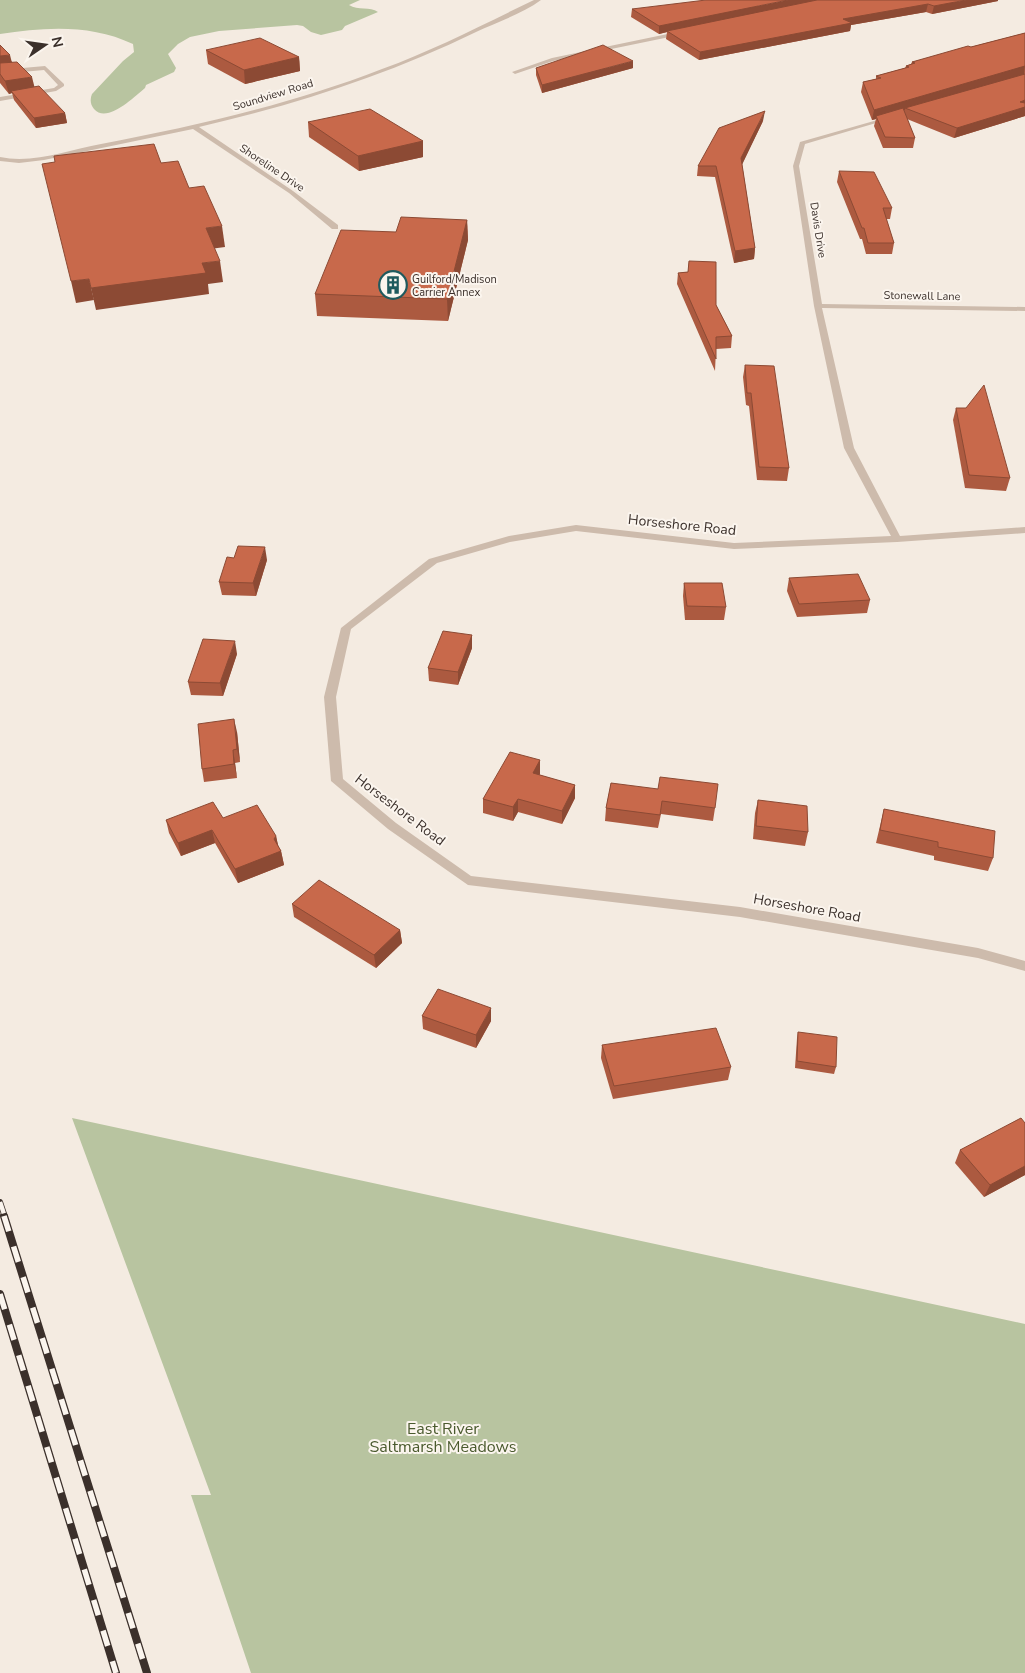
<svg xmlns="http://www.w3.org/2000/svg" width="1025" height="1673" font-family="'Nunito Sans',sans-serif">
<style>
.green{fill:#b8c4a0}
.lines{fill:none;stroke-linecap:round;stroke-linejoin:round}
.service{fill:#cdbbac;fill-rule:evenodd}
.minor{fill:#cdbbac;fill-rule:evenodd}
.rail-far1-casing{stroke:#3b302b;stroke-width:6}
.rail-casing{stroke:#3b302b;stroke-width:8}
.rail-far1{stroke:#fbf5ee;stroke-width:4.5;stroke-dasharray:12;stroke-linecap:butt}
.rail{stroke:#fbf5ee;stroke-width:5.5;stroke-dasharray:16;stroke-linecap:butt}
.wall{fill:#ac5a40}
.shaded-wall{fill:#8c4a34}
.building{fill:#c8694b;stroke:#8c4a34}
.labels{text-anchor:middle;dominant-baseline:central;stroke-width:4;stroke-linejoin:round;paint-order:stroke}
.far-street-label{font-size:11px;fill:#3b302b;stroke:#fbf5ee}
.far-poi-label{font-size:11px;fill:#3b302b;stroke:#fbf5ee;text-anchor:start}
.street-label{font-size:14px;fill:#3b302b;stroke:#fbf5ee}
.near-park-label{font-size:16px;fill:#4a5a2e;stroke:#fbf5ee}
</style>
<rect width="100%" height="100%" fill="#f4ebe1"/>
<g class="green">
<path d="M0,0h360l-11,5c9,6 21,1 29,7l-33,14 -3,4 -21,5 -10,-3 -8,-6 -6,-1 -78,6 -29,6 -12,7 -10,10 8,14 -2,4 -28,13 -1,3c-11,9 -38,36 -51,21 -4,-5 -4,-10 -2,-15l31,-33 11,-9 -1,-8c-42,-20 -88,-17 -133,-10z"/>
<polygon points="72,1118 1025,1324 1025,1673 251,1673 191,1495 211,1495"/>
</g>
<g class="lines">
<polygon class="service" points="45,66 64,84 64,86 56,91 0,101 0,97 54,88 58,85 44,70 0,74 0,70"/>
<g class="minor">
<path d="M534,0h7c-19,14 -44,22 -65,32 -89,43 -181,73 -277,95l94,64 45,34v4h-6l-43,-36 -96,-64 -149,31 -25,3 -19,-2v-4c33,7 69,-7 101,-13 95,-18 191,-40 281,-75 52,-19 102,-45 152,-69z"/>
<polygon points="682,31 684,34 553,61 515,74 512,72 552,58"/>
<polygon points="888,117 893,118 805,144 799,166 822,304 1025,307 1025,311 822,308 854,448 900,536 1025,527 1025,533 897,542 734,549 576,531 510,542 437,563 351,629 336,697 343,779 396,823 471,876 740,907 978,948 1025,961 1025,971 978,958 740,917 468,885 388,829 331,781 324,697 341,628 429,559 509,536 576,525 734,543 891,536 844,448 814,306 793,166 800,142"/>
</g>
<defs>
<polyline id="rail-far1" points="0,1202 5,1217"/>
<g id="rail">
<polyline points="4,1216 147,1673"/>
<polyline points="0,1294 116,1673"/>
</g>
</defs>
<use href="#rail-far1" class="rail-far1-casing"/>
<use href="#rail" class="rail-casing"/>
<use href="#rail-far1" class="rail-far1"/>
<use href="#rail" class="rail"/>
</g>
<g class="wall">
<polygon points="998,1 932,14 926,12 851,25 850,31 699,60 666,39 667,32 659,34 631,17 632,9"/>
<polygon points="1025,33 1025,116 954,138 907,119 915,138 913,148 883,148 874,126 876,119 872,120 861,92 863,82 876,79 876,76 905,68 906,66 911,64 912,62"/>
<polygon points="0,45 12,62 34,87 65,113 67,123 36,128 14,100 12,93 9,94 0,83"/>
<polygon points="206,50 299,57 300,71 245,84 208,64"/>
<polygon points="536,68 633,68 542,93 536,75"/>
<polygon points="763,121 742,164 755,248 754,259 734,263 715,177 697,176 698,166"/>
<polygon points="308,122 423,141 423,157 359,171 309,137"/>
<polygon points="839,171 892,208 890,219 886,219 894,243 892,254 866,254 862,239 860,239 837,182"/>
<polygon points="467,220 468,240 448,321 317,316 315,294"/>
<polygon points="689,261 716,305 732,336 731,348 716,349 715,371 677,284 678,273 688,272"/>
<polygon points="745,365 789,468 787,481 757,480 749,406 746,405 743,377"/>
<polygon points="956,408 1010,478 1006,491 965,488 953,420"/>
<polygon points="267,560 256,596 222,595 219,582"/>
<polygon points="789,578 870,600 867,613 797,617 787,591"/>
<polygon points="684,583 726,607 724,620 685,620 683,596"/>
<polygon points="472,635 472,648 458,685 429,681 428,668"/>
<polygon points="237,654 223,696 191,695 188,682"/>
<polygon points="237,732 240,762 235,763 237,778 204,782 202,769"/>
<polygon points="540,760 540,774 539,775 575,785 575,798 562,824 518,812 513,821 483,813 483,799"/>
<polygon points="611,783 715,808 713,821 661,814 658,828 605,821 606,808"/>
<polygon points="758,800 808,832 805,846 753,839 755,813"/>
<polygon points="884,809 993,858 988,871 934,860 934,856 876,843"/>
<polygon points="223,818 276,836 278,846 281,851 284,865 238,883 215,843 181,856 169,833 166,820"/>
<polygon points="292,904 400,930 402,943 376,968 294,917"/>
<polygon points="422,1016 491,1021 476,1048 423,1029"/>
<polygon points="798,1032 836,1067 834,1074 795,1068 797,1038"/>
<polygon points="602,1045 731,1067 728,1080 613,1099 601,1058"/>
<polygon points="1025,1123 1025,1175 984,1197 955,1163 960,1150"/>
</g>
<g class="shaded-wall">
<polygon points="788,0 825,0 667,31 667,32 659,34 659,26"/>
<polygon points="966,0 998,0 998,1 932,14 934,6"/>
<polygon points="928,4 926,12 851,25 850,31 699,60 700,52 843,19"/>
<polygon points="10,55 13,67 0,69 0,56"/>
<polygon points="299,57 300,71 245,84 244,70"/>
<polygon points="633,61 633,68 542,93 542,85"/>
<polygon points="1025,66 1024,75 905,108 905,110 877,118 876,116 876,119 872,120 874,110"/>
<polygon points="32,77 35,89 11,91 12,93 9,94 5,81"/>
<polygon points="1025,100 1025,116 954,138 957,128"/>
<polygon points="765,111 763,121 740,169 741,158"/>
<polygon points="65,113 67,123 36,128 34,118"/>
<polygon points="423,141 423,157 359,171 358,156"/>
<polygon points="467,220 468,240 448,321 447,299"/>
<polygon points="222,226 225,247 210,249 206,228"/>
<polygon points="755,248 754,259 734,263 735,251"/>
<polygon points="220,261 223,282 208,284 209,294 96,310 91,288 202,263"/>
<polygon points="89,279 94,300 76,303 71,281"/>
<polygon points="265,547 267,560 256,596 253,583"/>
<polygon points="472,635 472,648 458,685 458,672"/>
<polygon points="235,641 237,654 223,696 220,683"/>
<polygon points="234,719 237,732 240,762 237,749"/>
<polygon points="233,750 235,763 237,778 234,764"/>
<polygon points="540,760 540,774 533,787 533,773"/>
<polygon points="575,785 575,798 562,824 562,811"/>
<polygon points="518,799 518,812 513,821 513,807"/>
<polygon points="212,830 215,843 181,856 178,843"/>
<polygon points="276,836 279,849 274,839"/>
<polygon points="281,851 284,865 238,883 235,869"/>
<polygon points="400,930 402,943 376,968 374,955"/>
<polygon points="491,1008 491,1021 476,1048 476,1035"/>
<polygon points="1025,1166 1025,1175 984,1197 990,1185"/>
</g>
<g class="building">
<polygon points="706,0 788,0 659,26 632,9"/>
<polygon points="817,0 966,0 934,6 928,4 843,19 852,23 700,52 667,31"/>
<polygon points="1025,33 1025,66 874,110 863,82 881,78 876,76 909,67 906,66 915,63 912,62 968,46 971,47"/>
<polygon points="260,38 299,57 244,70 206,50"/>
<polygon points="0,45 10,55 0,56"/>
<polygon points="603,45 633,61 542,85 536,68"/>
<polygon points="17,62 32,77 5,81 0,74 0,63"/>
<polygon points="1025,74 1025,100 1020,102 1025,103 1025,107 957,128 905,108"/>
<polygon points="39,86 65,113 34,118 11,91"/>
<polygon points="903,108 915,138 885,137 876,116"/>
<polygon points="370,109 423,141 358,156 308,122"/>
<polygon points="765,111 741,158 755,248 735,251 716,166 698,166 719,128"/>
<polygon points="154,144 161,163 178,161 189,188 204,186 222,226 206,228 220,261 202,263 206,273 91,288 89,279 71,281 42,164 55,162 54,156"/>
<polygon points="839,171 874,172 892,208 883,208 894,243 868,243 864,228 862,228"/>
<polygon points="401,217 467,220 447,299 315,294 341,230 396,232"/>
<polygon points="689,261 716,262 716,305 732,336 716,337 716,359 678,273 688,272"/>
<polygon points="745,365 774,366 789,468 759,467 751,393 747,393"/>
<polygon points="984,385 1010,478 969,475 956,408 966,408"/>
<polygon points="238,546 265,547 253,583 219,582 227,557 234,558"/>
<polygon points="858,574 870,600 799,604 789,578"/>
<polygon points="684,583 722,583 726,607 687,606"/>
<polygon points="443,631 472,635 458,672 428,668"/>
<polygon points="203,639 235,641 220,683 188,682"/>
<polygon points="234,719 237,749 233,750 234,764 202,769 198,724"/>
<polygon points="510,752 540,760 533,773 575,785 562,811 518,799 513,807 483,799"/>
<polygon points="660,777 718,784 715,808 662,801 660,815 606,808 611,783 658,789"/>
<polygon points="758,800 807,806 808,832 756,826"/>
<polygon points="213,802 223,818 257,805 276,836 274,839 281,851 235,869 212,830 178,843 166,820"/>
<polygon points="884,809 995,831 993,858 938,847 938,842 880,830"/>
<polygon points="319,880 400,930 374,955 292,904"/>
<polygon points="438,989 491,1008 476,1035 422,1016"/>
<polygon points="716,1028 731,1067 614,1086 602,1045"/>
<polygon points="798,1032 837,1037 836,1067 797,1061"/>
<polygon points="1021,1118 1025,1123 1025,1166 990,1185 960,1150"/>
</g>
<defs>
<symbol id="building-ring" viewBox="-11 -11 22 22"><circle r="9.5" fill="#fbf5ee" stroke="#1f5a5e" stroke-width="1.5"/><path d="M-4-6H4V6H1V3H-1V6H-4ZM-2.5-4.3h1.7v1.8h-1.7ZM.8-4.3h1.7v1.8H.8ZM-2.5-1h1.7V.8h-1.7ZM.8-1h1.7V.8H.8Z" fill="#1f5a5e"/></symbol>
</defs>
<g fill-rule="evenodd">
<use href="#building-ring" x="377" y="269" width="32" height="32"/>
</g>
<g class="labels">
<g class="far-street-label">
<text transform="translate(273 95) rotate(-17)">Soundview Road</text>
<text transform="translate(272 168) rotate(34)">Shoreline Drive</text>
<text transform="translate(818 230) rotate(81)">Davis Drive</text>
<text transform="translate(922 296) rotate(1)">Stonewall Lane</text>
</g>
<g class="far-poi-label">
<text x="412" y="279">Guilford/Madison<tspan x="412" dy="13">Carrier Annex</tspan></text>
</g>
<g class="street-label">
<text transform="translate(682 525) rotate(6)">Horseshore Road</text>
<text transform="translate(400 810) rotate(37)">Horseshore Road</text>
<text transform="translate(807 908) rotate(10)">Horseshore Road</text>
</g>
<g class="near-park-label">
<text x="443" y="1429">East River<tspan x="443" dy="18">Saltmarsh Meadows</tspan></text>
</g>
</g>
<g transform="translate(45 45) rotate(77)" stroke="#fbf5ee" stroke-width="4" paint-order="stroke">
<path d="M0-4L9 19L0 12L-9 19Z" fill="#3b302b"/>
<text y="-8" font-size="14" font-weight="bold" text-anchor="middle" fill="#3b302b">N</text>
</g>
</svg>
